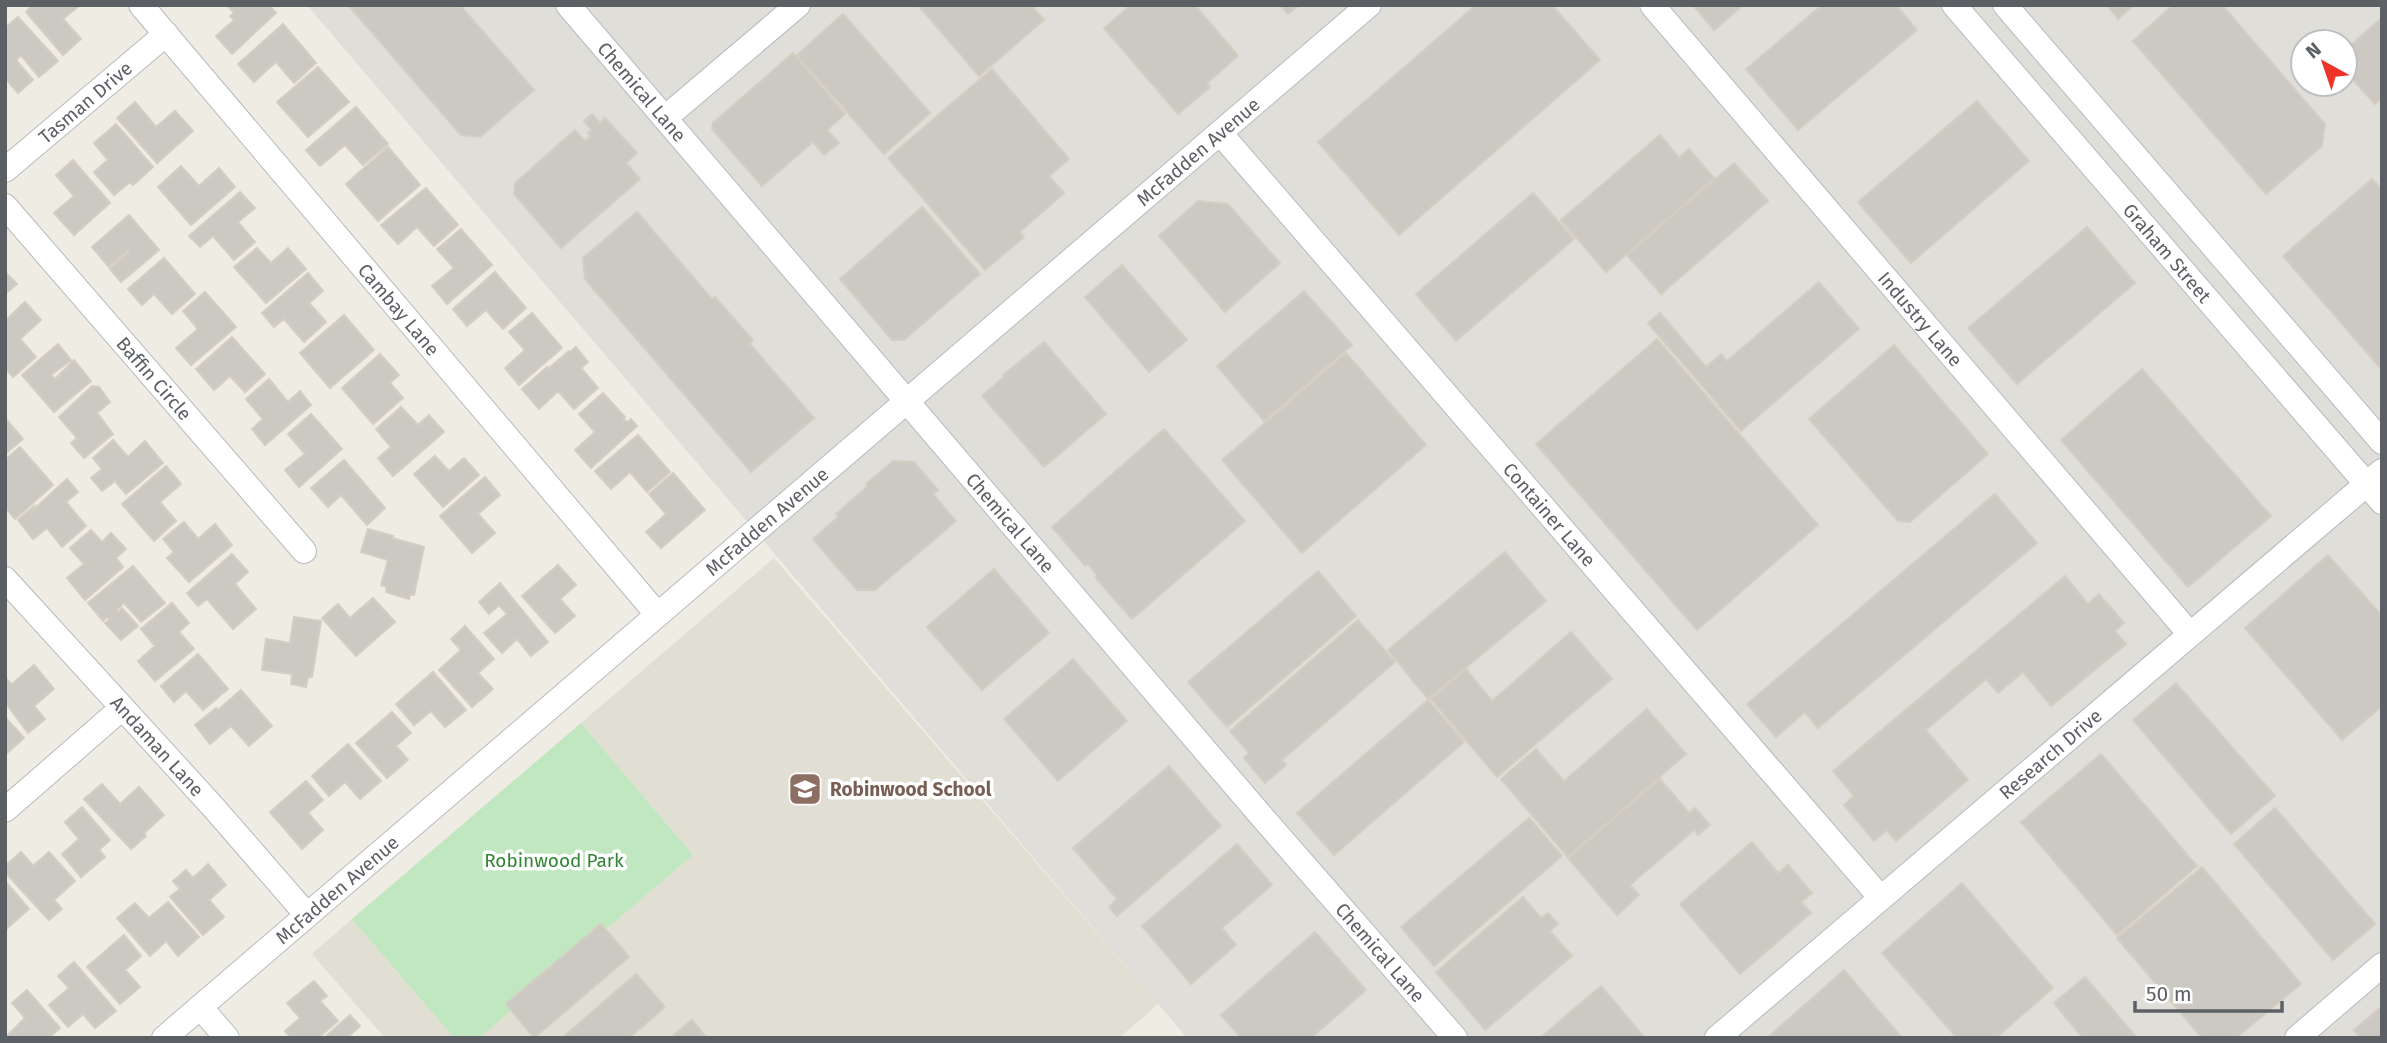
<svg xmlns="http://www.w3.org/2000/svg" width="2387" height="1043" font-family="'Fira Sans',sans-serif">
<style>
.industrial{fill:#e0ded8;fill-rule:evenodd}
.education{fill:#e1ded4}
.green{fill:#c0e7bf}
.building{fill:#ccc9c3;stroke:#d4cec2;stroke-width:2}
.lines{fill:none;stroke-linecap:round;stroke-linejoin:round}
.minor-casing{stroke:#b6babe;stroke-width:26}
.minor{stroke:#fff;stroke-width:24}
.labels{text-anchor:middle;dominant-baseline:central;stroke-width:7;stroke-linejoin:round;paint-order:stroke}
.street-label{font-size:19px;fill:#5c6065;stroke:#fff}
.education-label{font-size:19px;font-weight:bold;fill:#785e54;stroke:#fff;text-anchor:start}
.park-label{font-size:19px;fill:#318633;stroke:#fff}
</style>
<rect width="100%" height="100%" fill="#efece4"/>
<path class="industrial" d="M307,5h2075v1033h-1195zM2303,42h42v42h-42z"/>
<g class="education">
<polygon points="774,558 1158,1004 1119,1038 479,1038 693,855 581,723"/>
<polygon points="352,919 454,1038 385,1038 312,954"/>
</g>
<polygon class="green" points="581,723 693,855 479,1038 454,1038 352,919"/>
<g class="building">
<polygon points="33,5 80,5 63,19 81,39 63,55 26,12"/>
<polygon points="227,5 269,5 276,13 232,54 216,36 234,20 230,16 234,13"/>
<polygon points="348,5 460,5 534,90 480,137 461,135"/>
<polygon points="918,5 1031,5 1044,20 979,76"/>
<polygon points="1131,5 1195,5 1238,56 1207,83 1210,87 1178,114 1104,28"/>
<polygon points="1280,5 1299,5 1288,14"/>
<polygon points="1476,5 1552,5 1600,60 1399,235 1318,142"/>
<polygon points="1693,5 1743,5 1714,30"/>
<polygon points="1822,5 1896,5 1917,30 1798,130 1746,69"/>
<polygon points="2107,5 2134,5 2118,19"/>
<polygon points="2173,5 2222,5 2325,124 2322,146 2266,194 2133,41"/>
<polygon points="843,14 930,113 884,154 797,55"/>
<polygon points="18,17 58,61 39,77 21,55 16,60 33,80 18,93 5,78 5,28"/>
<polygon points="2382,18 2382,98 2375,104 2345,71 2345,50"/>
<polygon points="283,24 316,63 294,83 276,62 254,82 238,64"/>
<polygon points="793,53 845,114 827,130 839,143 824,155 813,142 762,186 712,129 713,123"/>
<polygon points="318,67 349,102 308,137 277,102"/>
<polygon points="992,69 1069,159 1049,176 1064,193 1020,232 1024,237 985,270 888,158"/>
<polygon points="1977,101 2029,161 1911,263 1858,202"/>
<polygon points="135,102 156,127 175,111 193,131 157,163 117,118"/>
<polygon points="356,107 388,144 363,165 345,145 320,166 306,150"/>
<polygon points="592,114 600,123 605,118 637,153 626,163 640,179 561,248 514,194 515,183 575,130 585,141 591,136 588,133 592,130 584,121"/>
<polygon points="116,124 153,167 133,185 130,182 114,195 94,172 108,160 94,143"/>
<polygon points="1660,135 1679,158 1689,149 1714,178 1606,272 1561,220"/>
<polygon points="388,147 420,185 378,221 346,184"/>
<polygon points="73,160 110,203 74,235 54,213 74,196 56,175"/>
<polygon points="1734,163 1768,201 1661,294 1627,255"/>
<polygon points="181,166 199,186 219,168 235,187 191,225 158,187"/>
<polygon points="2372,179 2382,190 2382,370 2283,256"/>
<polygon points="426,188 458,225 434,246 417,227 398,244 381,225"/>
<polygon points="240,192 255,208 238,222 255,242 234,260 213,236 200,247 189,236"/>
<polygon points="1533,193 1574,239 1456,341 1416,294"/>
<polygon points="1198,201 1228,204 1280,263 1225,312 1159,236"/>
<polygon points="922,207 980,274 904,340 892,340 840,279"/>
<polygon points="637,212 712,299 715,297 753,340 749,343 814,418 751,472 585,279 583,258"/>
<polygon points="129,215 159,250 121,282 110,269 129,252 128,250 109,267 92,247"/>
<polygon points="2087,227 2135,283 2017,384 1968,328"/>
<polygon points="461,229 492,265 447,304 432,286 454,268 437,249"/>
<polygon points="257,248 271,263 288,248 306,269 266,303 234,267"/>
<polygon points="164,258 195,294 172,314 154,294 142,305 128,289"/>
<polygon points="1122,265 1187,340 1149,372 1085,297"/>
<polygon points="5,272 17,284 5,294"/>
<polygon points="495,272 526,308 503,329 486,310 467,326 453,309"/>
<polygon points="308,273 323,291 309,303 326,322 304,342 284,319 274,327 262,313"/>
<polygon points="1819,282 1859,329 1741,431 1648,323 1660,313 1706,367 1721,354 1727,361"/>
<polygon points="1304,291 1352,345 1264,421 1217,366"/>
<polygon points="205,292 236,327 191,365 176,348 198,329 183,311"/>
<polygon points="25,302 41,320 20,339 36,357 13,377 5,368 5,321"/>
<polygon points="532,313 562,348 519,385 505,368 525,350 509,332"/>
<polygon points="344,315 374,350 330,388 300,353"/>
<polygon points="232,337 265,374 245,392 230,376 214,390 196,369"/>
<polygon points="1657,339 1818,525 1697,630 1536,444"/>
<polygon points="1044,342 1106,414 1044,467 982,396 1005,376 1003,375"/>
<polygon points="58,344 71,360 51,375 55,379 74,360 91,381 54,412 22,375"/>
<polygon points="1894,345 1988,454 1910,522 1898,521 1809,419"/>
<polygon points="576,347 588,362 581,368 598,388 574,409 558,391 539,409 522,389 547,367 549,368 569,351 570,352"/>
<polygon points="1346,353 1426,445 1302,553 1222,460"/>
<polygon points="380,354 399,375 390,383 403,398 373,424 342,388"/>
<polygon points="2142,369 2271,516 2188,587 2061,440"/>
<polygon points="269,379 288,402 300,391 311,405 265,445 252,429 263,419 246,399"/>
<polygon points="92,386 99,387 110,402 97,413 113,434 84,458 71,443 77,438 59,417"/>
<polygon points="603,393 625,417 623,419 627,422 631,419 637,426 591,468 575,450 595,432 579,414"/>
<polygon points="401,407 418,425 429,415 444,432 393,476 378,458 391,447 376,429"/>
<polygon points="311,414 342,449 299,487 285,470 305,454 288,434"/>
<polygon points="5,418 23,439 5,454"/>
<polygon points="1164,429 1245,521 1132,619 1095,577 1097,575 1088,564 1085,566 1052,527"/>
<polygon points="638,435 670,472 647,492 630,472 611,489 595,471"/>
<polygon points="113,440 128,457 145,441 163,463 126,494 115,481 102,491 91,478 102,469 93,458"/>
<polygon points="20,447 53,485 15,519 5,507 5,460"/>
<polygon points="435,456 449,471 464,458 479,475 443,507 414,474"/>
<polygon points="344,460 385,508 367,525 341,495 328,507 311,488"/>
<polygon points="893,461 914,462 938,490 933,494 956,521 875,590 857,590 813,539 838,517 836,514 868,486 866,484"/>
<polygon points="166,466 181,484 160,502 176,521 154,541 122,504"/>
<polygon points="673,473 705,510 661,548 646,532 666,514 649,494"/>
<polygon points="485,477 500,495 478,514 495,533 472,553 440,516"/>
<polygon points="67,479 78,492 66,502 86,526 62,547 47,528 33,539 18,520 34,506 33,510"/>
<polygon points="1995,494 2037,543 1818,728 1805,712 1776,737 1747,704"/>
<polygon points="184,522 198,539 215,524 232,545 189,582 167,558 174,552 163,539"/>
<polygon points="368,529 393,536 392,538 424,547 414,595 410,594 409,599 386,592 387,587 381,585 388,560 361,552"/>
<polygon points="91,530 102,542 111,533 126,549 116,558 123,567 85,600 67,578 84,564 70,548"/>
<polygon points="1505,552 1546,601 1428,699 1388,650"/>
<polygon points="232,554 248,572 235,584 256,609 233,629 207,599 198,606 187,593"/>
<polygon points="2328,555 2382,616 2382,706 2342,740 2245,628"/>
<polygon points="558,565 576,585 560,599 575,616 555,633 522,596"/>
<polygon points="133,566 165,603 141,622 124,603 116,610 118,612 122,608 138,626 121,640 105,623 110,619 107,617 103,621 88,603"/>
<polygon points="994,569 1049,633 982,690 927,627"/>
<polygon points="1318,571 1356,616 1227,727 1188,682"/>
<polygon points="2065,576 2088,604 2099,594 2124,623 2115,631 2126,644 2051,706 2023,672 1998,693 1986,679 1926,730 1968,780 1896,841 1887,830 1874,841 1844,805 1854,796 1833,771"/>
<polygon points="500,583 548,642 531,656 517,639 502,653 484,633 507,614 499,605 489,614 479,602"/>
<polygon points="373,598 395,622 356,656 322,618 338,604 350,618"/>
<polygon points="172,603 189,623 179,632 194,649 155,681 138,661 155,646 141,629"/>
<polygon points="294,617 321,621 312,677 308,677 306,687 291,684 292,674 262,670 266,639 290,643"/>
<polygon points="1358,620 1395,662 1282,760 1286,765 1265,783 1244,758 1249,753 1230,731"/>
<polygon points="465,626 494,659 478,673 493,689 472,707 439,670 461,650 451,639"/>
<polygon points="1571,632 1612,679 1497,777 1431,699 1466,669 1492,701"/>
<polygon points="198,654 228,689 203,710 186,691 174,702 161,686"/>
<polygon points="1073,659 1127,721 1058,781 1004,719"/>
<polygon points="34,665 54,689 34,706 45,719 28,733 5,702 5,678 12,684"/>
<polygon points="433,672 466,710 445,727 431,711 414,725 396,704"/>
<polygon points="2176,683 2275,796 2231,834 2133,720"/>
<polygon points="241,690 272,726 249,746 231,726 210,744 195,725 216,708 218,710"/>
<polygon points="1428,700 1464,742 1334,855 1297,813"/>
<polygon points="1647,709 1686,754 1568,857 1501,779 1536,749 1564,781"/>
<polygon points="392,712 411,733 396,746 408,760 387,778 356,743"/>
<polygon points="5,717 24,738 7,753 5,752"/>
<polygon points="348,744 381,781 360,799 345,782 329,796 312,776"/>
<polygon points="2101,754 2197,866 2117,935 2021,822"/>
<polygon points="1169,766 1221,826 1117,916 1109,907 1117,899 1073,848"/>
<polygon points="1660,779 1689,813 1695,808 1710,825 1698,835 1694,830 1630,885 1639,895 1617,915 1568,858"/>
<polygon points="306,781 323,800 308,813 323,830 302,849 270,812"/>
<polygon points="102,784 120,804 139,787 164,815 144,833 146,836 131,849 84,799"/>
<polygon points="82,807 110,840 99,850 105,857 81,877 62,854 79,839 65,822"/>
<polygon points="2275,808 2375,924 2333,960 2234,844"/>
<polygon points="1529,818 1562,856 1434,966 1401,927"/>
<polygon points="1752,842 1778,873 1788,865 1812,893 1801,902 1811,913 1740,974 1680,904"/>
<polygon points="1237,844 1272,885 1222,928 1236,945 1191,984 1142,926"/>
<polygon points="21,852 33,866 49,852 75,881 54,900 62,909 49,920 5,872 5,866"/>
<polygon points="208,864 226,885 209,900 224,917 203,935 170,897 180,889 173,881 186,870 193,878"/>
<polygon points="2202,867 2301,984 2236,1038 2202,1038 2117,938"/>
<polygon points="5,881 29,909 5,930"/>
<polygon points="1962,883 2053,988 1996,1038 1957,1038 1882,953"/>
<polygon points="1523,897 1541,918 1548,913 1558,924 1550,931 1572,956 1485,1030 1436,972"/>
<polygon points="168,902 199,937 178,956 166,941 150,956 117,918 135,903 149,918"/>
<polygon points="601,924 629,957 534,1038 506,1004"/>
<polygon points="1315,932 1366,990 1311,1038 1241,1038 1221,1015"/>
<polygon points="124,935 141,956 125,970 140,987 120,1004 87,967"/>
<polygon points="74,962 116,1011 95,1028 83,1014 68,1027 49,1005 69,988 58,976"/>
<polygon points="1844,970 1902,1038 1767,1038"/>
<polygon points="636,974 665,1007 629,1038 562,1038"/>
<polygon points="2085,977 2137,1038 2083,1038 2054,1003"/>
<polygon points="314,981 327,996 320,1001 338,1021 318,1038 291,1038 285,1031 300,1018 287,1003"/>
<polygon points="1601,986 1645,1038 1540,1038"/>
<polygon points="27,990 60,1028 49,1038 5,1038 25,1018 12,1003"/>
<polygon points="2382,1006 2382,1038 2361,1038 2354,1030"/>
<polygon points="350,1015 360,1026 347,1038 324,1038"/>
<polygon points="692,1020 707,1038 676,1038 674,1035"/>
</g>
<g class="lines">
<defs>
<g id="minor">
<path id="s1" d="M141,5l516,609"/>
<path id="s2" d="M568,5l689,806 198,227"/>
<path id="s3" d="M1652,5l537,628"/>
<path id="s4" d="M1954,5l428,497"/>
<polyline points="2005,5 2382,442"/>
<polyline points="665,118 798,5"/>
<path id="s5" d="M1220,133l660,764"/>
<path id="s6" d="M5,170l161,-136"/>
<path id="s7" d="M5,206l299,345"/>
<path id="s8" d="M5,579l209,229 93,107"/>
<polyline points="5,810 121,709"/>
<polyline points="200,1007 227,1038"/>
<path id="s9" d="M164,1038l1205,-1033"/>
<path id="s10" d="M1717,1038l665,-567"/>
<polyline points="2297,1038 2382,965"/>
</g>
</defs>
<use href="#minor" class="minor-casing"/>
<use href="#minor" class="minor"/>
</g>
<defs>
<symbol id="school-square" viewBox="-11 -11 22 22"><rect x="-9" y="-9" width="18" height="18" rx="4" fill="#8d6e63" stroke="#fff"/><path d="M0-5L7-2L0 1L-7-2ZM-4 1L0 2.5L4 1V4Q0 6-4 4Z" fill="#fff"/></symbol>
</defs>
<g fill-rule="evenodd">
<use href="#school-square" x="786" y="770" width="38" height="38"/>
</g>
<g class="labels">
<g class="street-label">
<text stroke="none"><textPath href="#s2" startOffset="114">Chemical Lane</textPath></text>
<text stroke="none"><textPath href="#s6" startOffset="105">Tasman Drive</textPath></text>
<text stroke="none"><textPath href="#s9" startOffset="1362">McFadden Avenue</textPath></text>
<text stroke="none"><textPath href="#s4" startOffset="327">Graham Street</textPath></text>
<text stroke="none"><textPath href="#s1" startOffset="399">Cambay Lane</textPath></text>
<text stroke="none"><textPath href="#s3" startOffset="413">Industry Lane</textPath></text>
<text stroke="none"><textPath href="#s7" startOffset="228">Baffin Circle</textPath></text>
<text stroke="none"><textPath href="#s5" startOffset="504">Container Lane</textPath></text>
<text stroke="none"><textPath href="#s9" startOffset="794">McFadden Avenue</textPath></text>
<text stroke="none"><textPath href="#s2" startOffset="681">Chemical Lane</textPath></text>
<text stroke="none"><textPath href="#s8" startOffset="226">Andaman Lane</textPath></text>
<text stroke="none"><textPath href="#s10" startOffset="438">Research Drive</textPath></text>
<text stroke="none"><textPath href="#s9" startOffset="228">McFadden Avenue</textPath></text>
<text stroke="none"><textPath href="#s2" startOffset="1248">Chemical Lane</textPath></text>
</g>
<g class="education-label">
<text x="830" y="789">Robinwood School</text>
</g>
<g class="park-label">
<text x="554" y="860">Robinwood Park</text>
</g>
</g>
<rect width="2387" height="1043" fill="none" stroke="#5c6065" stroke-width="14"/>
<g transform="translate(2324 63) rotate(320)"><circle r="33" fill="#ffffff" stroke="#bebfc1" stroke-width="2"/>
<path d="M0-5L12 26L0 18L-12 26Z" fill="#f03328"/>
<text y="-10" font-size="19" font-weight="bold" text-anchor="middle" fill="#5c6065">N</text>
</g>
<path d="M2135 1001v10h147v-10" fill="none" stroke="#5c6065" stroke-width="3.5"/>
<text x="2146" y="1001" font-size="21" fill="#5c6065" stroke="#ffffff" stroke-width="5" paint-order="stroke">50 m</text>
</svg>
